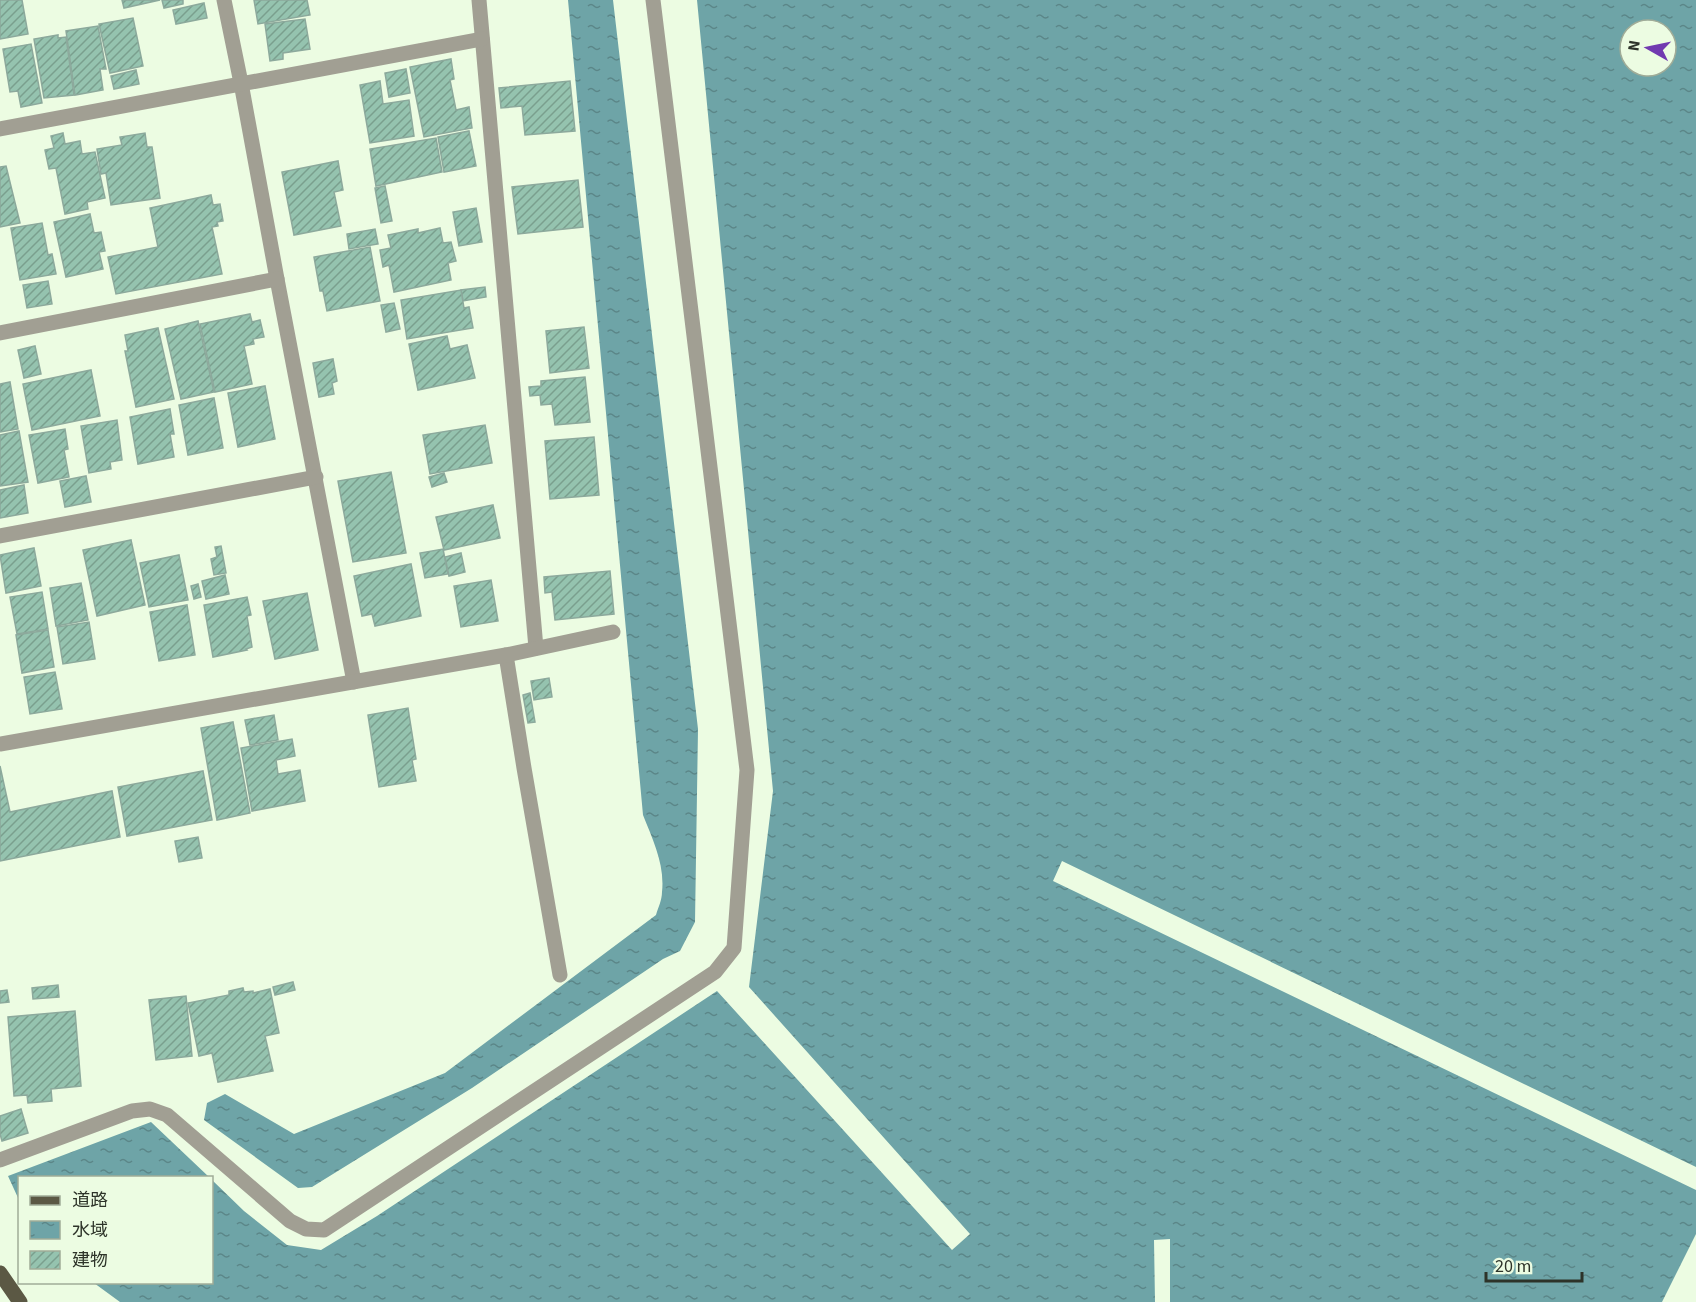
<svg xmlns="http://www.w3.org/2000/svg" width="1696" height="1302" font-family="'Source Sans 3','Noto Sans JP',sans-serif">
<style>
.water{fill:url(#water-ripples);fill-rule:evenodd}
.building{fill:url(#building-hatch);stroke:#8ca99c;stroke-width:1.5}
.lines{fill:none;stroke-linecap:round;stroke-linejoin:round}
.street{stroke:#a19f93;stroke-width:15}
.primary{stroke:#5b5844;stroke-width:15}
</style>
<defs>
<pattern id="water-ripples" width="26" height="14" patternUnits="userSpaceOnUse" patternTransform="scale(1.5)"><rect width="26" height="14" fill="#6ea4a7"/><path d="M2 4q2-2 4 0t4 0M15 11q2-2 4 0t4 0" fill="none" stroke="#5b8688"/></pattern>
<pattern id="building-hatch" width="6" height="6" patternUnits="userSpaceOnUse" patternTransform="scale(1.5)"><rect width="6" height="6" fill="#95c3af"/><path d="M-1 1l2-2M0 6l6-6M5 7l2-2" fill="none" stroke="#7a9f8e"/></pattern>
</defs>
<rect width="100%" height="100%" fill="#ecfce2"/>
<g class="water">
<path d="M568,0h45l85,729 -3,193 -15,29 -17,8 -191,129 -160,99 -14,1 -94,-68 3,-17 18,-9 69,40 151,-61 211,-158c2,-7 6,-15 6,-23 3,-27 -9,-52 -19,-77z"/>
<path d="M697,0h999v1167l-634,-306 -9,20 643,309v44l-34,68h-492v-63l-16,1 1,62h-1035l-26,-19 118,-1v-102l32,31 43,34 34,5 56,-34 340,-225 235,259 18,-16 -221,-247 24,-196zM1630,30h36v36h-36z"/>
<polygon points="151,1122 209,1177 20,1178 19,1200 8,1176"/>
</g>
<g class="building">
<polygon points="0,0 22,0 28,34 0,39"/>
<polygon points="122,0 160,0 124,8"/>
<polygon points="162,0 183,0 183,4 164,8"/>
<polygon points="254,0 307,0 310,15 258,24"/>
<polygon points="204,3 207,18 176,24 173,10"/>
<polygon points="133,18 143,66 110,73 99,24"/>
<polygon points="305,19 310,49 283,53 283,59 270,61 265,24"/>
<polygon points="98,26 106,69 100,69 103,90 75,95 66,31"/>
<polygon points="58,35 58,38 66,37 74,95 44,98 34,39"/>
<polygon points="31,44 42,103 21,107 18,91 10,92 3,49"/>
<polygon points="451,59 454,79 450,80 456,110 469,107 472,128 424,137 410,67"/>
<polygon points="406,69 410,93 389,97 385,73"/>
<polygon points="136,70 139,84 114,89 111,76"/>
<polygon points="380,81 383,104 409,100 414,136 370,143 360,85"/>
<polygon points="570,81 575,131 525,135 522,106 501,108 499,88"/>
<polygon points="469,131 476,166 444,172 438,137"/>
<polygon points="63,133 65,144 80,141 82,154 95,152 105,198 87,202 88,209 65,214 56,168 49,169 45,150 54,148 51,136"/>
<polygon points="145,133 147,147 152,147 160,198 111,205 106,173 101,174 97,149 122,145 120,137"/>
<polygon points="436,138 442,172 376,186 370,149"/>
<polygon points="338,161 343,190 334,192 341,226 294,235 282,172"/>
<polygon points="6,166 20,223 0,227 0,167"/>
<polygon points="578,180 583,227 518,234 512,187"/>
<polygon points="385,186 392,221 381,223 375,188"/>
<polygon points="211,195 213,205 220,204 223,221 217,222 218,226 212,227 222,274 116,294 108,257 158,247 150,208"/>
<polygon points="476,208 482,242 459,246 453,212"/>
<polygon points="90,214 94,233 101,232 105,251 99,252 103,269 66,277 54,222"/>
<polygon points="42,223 48,255 52,254 56,274 20,280 11,228"/>
<polygon points="440,228 443,243 451,242 456,261 448,263 451,280 394,292 389,265 383,267 380,250 391,248 388,235 418,229 418,233"/>
<polygon points="375,229 378,244 349,249 347,234"/>
<polygon points="370,247 380,301 327,311 323,291 320,291 314,257"/>
<polygon points="48,281 52,304 27,308 23,285"/>
<polygon points="485,287 486,297 463,301 461,290"/>
<polygon points="461,290 464,308 469,307 473,328 407,339 401,300"/>
<polygon points="394,303 400,329 386,332 381,305"/>
<polygon points="250,314 252,322 260,320 264,337 253,339 254,344 244,346 252,384 215,392 200,324"/>
<polygon points="198,321 214,392 181,399 165,329"/>
<polygon points="584,327 589,368 550,373 546,331"/>
<polygon points="158,328 174,399 136,407 125,351 128,351 125,335"/>
<polygon points="447,336 450,349 467,345 475,378 418,390 409,344"/>
<polygon points="35,346 41,374 24,378 18,350"/>
<polygon points="333,359 337,381 332,383 334,394 319,397 313,363"/>
<polygon points="91,370 100,416 32,430 23,384"/>
<polygon points="585,377 590,422 555,425 552,404 541,405 540,395 530,396 529,387 541,386 541,381"/>
<polygon points="10,382 18,429 0,432 0,384"/>
<polygon points="265,386 275,439 238,447 228,393"/>
<polygon points="214,398 223,448 188,455 179,405"/>
<polygon points="170,409 174,434 170,434 174,457 138,464 130,417"/>
<polygon points="117,420 122,460 110,462 111,469 89,473 81,426"/>
<polygon points="485,425 492,463 430,474 423,435"/>
<polygon points="65,429 68,449 64,450 69,477 38,483 29,435"/>
<polygon points="19,431 28,482 0,486 0,435"/>
<polygon points="594,437 599,495 550,499 545,441"/>
<polygon points="391,472 406,553 353,562 338,481"/>
<polygon points="444,473 447,482 432,487 429,477"/>
<polygon points="86,476 91,502 65,507 60,481"/>
<polygon points="24,485 28,513 0,518 0,490"/>
<polygon points="493,505 500,538 444,550 436,517"/>
<polygon points="131,540 145,605 97,616 83,550"/>
<polygon points="221,546 226,573 214,575 211,559 217,557 215,547"/>
<polygon points="34,548 41,586 6,593 0,555"/>
<polygon points="443,549 448,574 425,578 420,553"/>
<polygon points="461,553 465,572 449,576 445,557"/>
<polygon points="179,555 188,600 149,607 140,563"/>
<polygon points="411,564 421,616 375,626 372,614 362,616 354,576"/>
<polygon points="610,571 614,614 555,620 552,592 545,593 544,577"/>
<polygon points="225,575 229,594 206,599 202,581"/>
<polygon points="491,580 498,621 461,627 454,586"/>
<polygon points="81,583 88,620 56,626 50,588"/>
<polygon points="198,584 201,597 194,599 191,586"/>
<polygon points="42,592 48,629 17,634 10,597"/>
<polygon points="307,593 318,650 275,659 263,601"/>
<polygon points="247,597 251,615 247,616 252,647 246,649 247,650 213,657 204,605"/>
<polygon points="187,605 195,655 159,661 150,612"/>
<polygon points="89,622 95,659 63,664 57,627"/>
<polygon points="48,630 54,667 22,673 16,635"/>
<polygon points="55,672 62,709 30,714 24,677"/>
<polygon points="549,678 552,697 534,700 531,681"/>
<polygon points="530,693 535,722 528,723 523,695"/>
<polygon points="408,708 416,759 412,760 416,781 379,787 368,715"/>
<polygon points="274,715 278,740 250,745 245,720"/>
<polygon points="233,722 250,813 217,820 201,728"/>
<polygon points="292,739 295,756 276,760 278,774 300,770 305,801 252,811 241,748"/>
<polygon points="0,766 10,812 112,791 120,837 0,861"/>
<polygon points="203,771 212,820 127,836 118,787"/>
<polygon points="198,837 202,858 179,862 175,841"/>
<polygon points="293,982 295,990 275,995 273,987"/>
<polygon points="58,985 59,997 33,999 32,988"/>
<polygon points="243,988 244,992 253,991 253,993 270,989 279,1033 265,1036 273,1071 218,1082 212,1053 199,1056 188,1003 229,995 229,991"/>
<polygon points="7,990 9,1002 0,1003 0,991"/>
<polygon points="186,996 192,1056 156,1060 149,1000"/>
<polygon points="75,1011 81,1086 51,1089 52,1101 28,1103 27,1095 14,1096 8,1017"/>
<polygon points="21,1109 28,1133 2,1141 0,1134 0,1116"/>
</g>
<g class="lines">
<g class="street">
<polyline points="224,0 241,83 277,279 354,682"/>
<polyline points="479,0 536,648"/>
<polyline points="0,129 482,39"/>
<polyline points="0,333 277,279"/>
<polyline points="0,536 316,477"/>
<polyline points="506,655 524,768 560,975"/>
<polyline points="0,744 506,655 613,632"/>
<polyline points="0,1160 132,1111 150,1109 167,1115 290,1221 306,1229 324,1230 715,972 734,948 747,770 653,0"/>
</g>
<polyline class="primary" points="0,1273 20,1302"/>
</g>
<rect x="18" y="1176" width="195" height="108" fill="#ecfce2" stroke="#a0ac98" stroke-width="1.5"/>
<rect x="30" y="1196" width="30" height="9" fill="#5b5844" stroke="#a0ac98" stroke-width="1.5"/>
<text x="72" y="1206" font-size="18" fill="#2d3329">道路</text>
<rect x="30" y="1221" width="30" height="18" fill="url(#water-ripples)" stroke="#a0ac98" stroke-width="1.5"/>
<text x="72" y="1236" font-size="18" fill="#2d3329">水域</text>
<rect x="30" y="1251" width="30" height="18" fill="url(#building-hatch)" stroke="#a0ac98" stroke-width="1.5"/>
<text x="72" y="1266" font-size="18" fill="#2d3329">建物</text>
<g transform="translate(1648 48) rotate(279)"><circle r="28" fill="#ecfce2" stroke="#a0ac98" stroke-width="1.5"/>
<path d="M0-4.5L10 22L0 15L-10 22Z" fill="#713ab0"/>
<text y="-9" font-size="16" font-weight="bold" text-anchor="middle" fill="#2d3329">N</text>
</g>
<path d="M1486 1272v9h96v-9" fill="none" stroke="#2d3329" stroke-width="3"/>
<text x="1495" y="1272" font-size="18" fill="#2d3329" stroke="#ecfce2" stroke-width="4.5" paint-order="stroke">20 m</text>
</svg>
